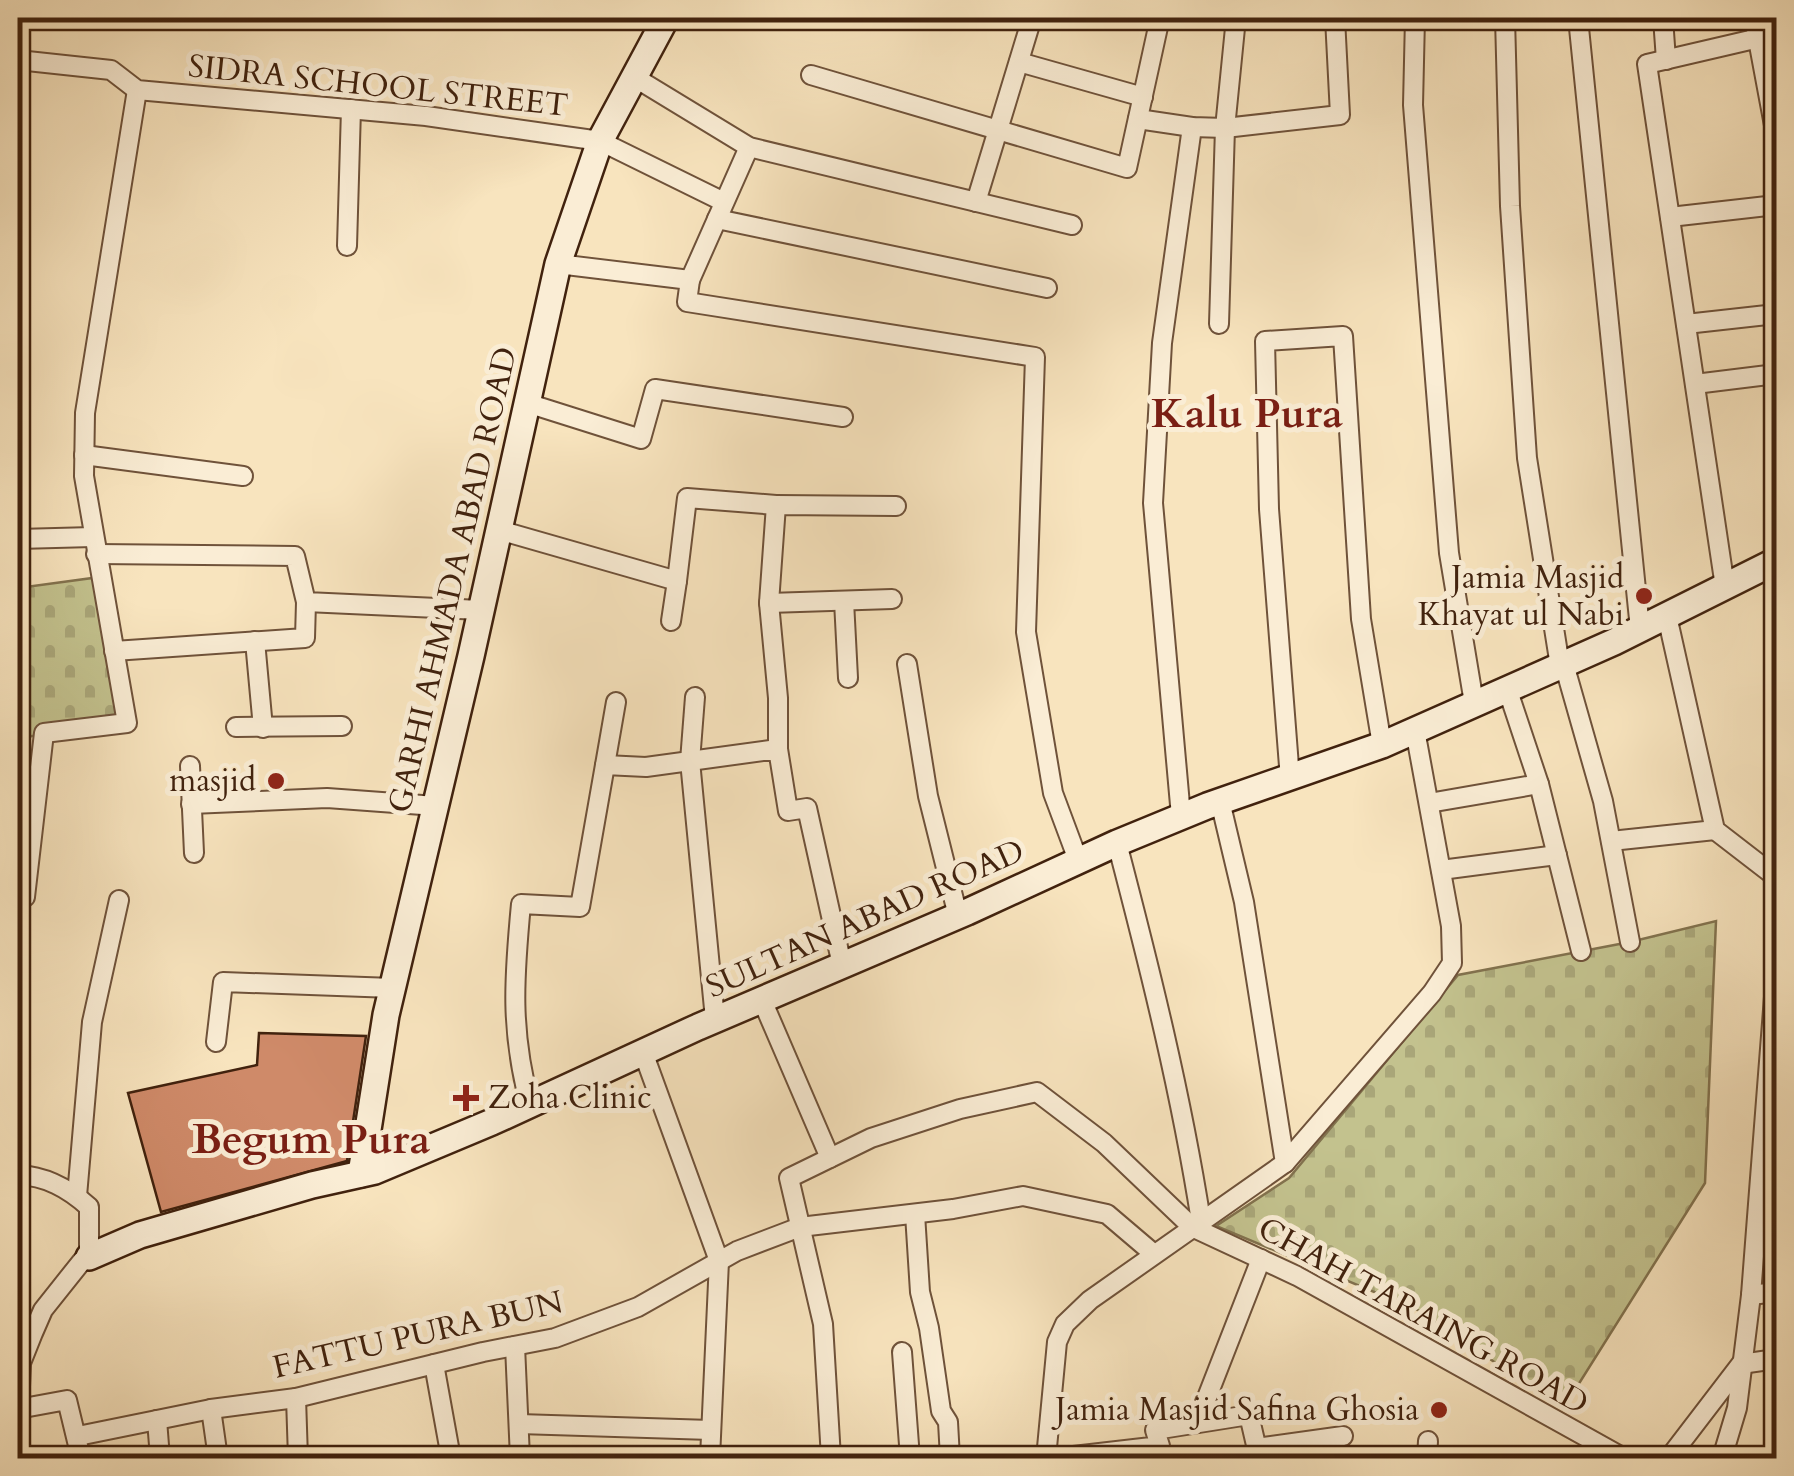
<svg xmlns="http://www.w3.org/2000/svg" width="1794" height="1476" font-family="Cardo,serif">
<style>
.cemetery{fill:url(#cemetery-stones);stroke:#82724e;stroke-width:2.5}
.building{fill:#cf8a69;stroke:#41220e;stroke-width:2.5}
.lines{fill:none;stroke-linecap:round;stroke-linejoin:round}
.street-casing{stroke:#6f523a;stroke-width:22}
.secondary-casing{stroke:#41220e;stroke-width:30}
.street{stroke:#faedd5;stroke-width:18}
.secondary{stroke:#faedd5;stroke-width:25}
.poi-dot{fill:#8f2418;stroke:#faedd5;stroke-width:4}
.labels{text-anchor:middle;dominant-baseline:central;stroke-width:10;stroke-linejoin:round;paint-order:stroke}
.street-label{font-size:32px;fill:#41220e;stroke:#faedd5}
.poi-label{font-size:32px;fill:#41220e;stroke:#faedd5;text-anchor:end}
.district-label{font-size:42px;font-weight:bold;fill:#7a1f14;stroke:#faedd5}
</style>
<defs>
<pattern id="cemetery-stones" width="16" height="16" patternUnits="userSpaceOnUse" patternTransform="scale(2.5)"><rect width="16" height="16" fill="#c3c28e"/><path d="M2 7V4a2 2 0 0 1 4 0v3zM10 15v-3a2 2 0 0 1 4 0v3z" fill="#a9a679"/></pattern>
</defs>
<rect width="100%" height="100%" fill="#f8e4be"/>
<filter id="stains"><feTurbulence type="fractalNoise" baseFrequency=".002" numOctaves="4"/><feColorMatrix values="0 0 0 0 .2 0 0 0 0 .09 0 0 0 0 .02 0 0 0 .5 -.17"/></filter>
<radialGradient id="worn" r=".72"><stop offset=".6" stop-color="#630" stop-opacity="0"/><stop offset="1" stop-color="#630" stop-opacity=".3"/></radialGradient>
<g class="cemetery">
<polygon points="100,577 127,723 18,738 18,588"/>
<polygon points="1716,921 1705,1183 1563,1409 1420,1311 1216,1226 1289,1178 1458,975 1630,942"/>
</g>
<polygon class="building" points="259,1033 366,1036 347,1161 161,1212 128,1093 257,1065"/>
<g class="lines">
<defs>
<g id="street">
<polyline points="1415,18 1413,105 1449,553 1474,703"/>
<polyline points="1505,18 1510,206 1527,458 1560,666"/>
<polyline points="1578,18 1640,629"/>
<polyline points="1663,18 1666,60"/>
<polyline points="1754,18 1776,136"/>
<polyline points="18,60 111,70 137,90 426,116 600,141 724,202"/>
<polyline points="1019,62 1143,97"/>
<polyline points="811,75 1127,168 1160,18"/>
<polyline points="634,77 749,147 1072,225"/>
<polyline points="1138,119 1192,127 1225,128 1340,115 1335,18"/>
<polyline points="976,202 1032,18"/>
<polyline points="1670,217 1776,205"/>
<polyline points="717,219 1047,288"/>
<polyline points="347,246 351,109"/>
<polyline points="558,264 690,280 687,302 1035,357 1026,632 1053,793 1078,860"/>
<polyline points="690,280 749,147"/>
<polyline points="1219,324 1225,128 1236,18"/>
<polyline points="1686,324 1776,314"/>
<polyline points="1695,384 1776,374"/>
<polyline points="527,403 641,439 655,389 843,417"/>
<polyline points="84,455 243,476"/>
<polyline points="499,530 677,581 687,498 776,505"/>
<polyline points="18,539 93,537"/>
<polyline points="96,554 295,556 306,602 481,610"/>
<polyline points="1725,587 1647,64 1776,34"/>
<polyline points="844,601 848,678"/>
<polyline points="769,603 892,599"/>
<polyline points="1667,616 1715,830 1776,877"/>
<polyline points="671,621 677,581"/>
<polyline points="255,641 263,728"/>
<polyline points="114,651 305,638 306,602"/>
<polyline points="907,664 928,796 958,916"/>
<polyline points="1564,664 1603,801 1630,942"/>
<polyline points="1507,688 1539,784 1581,951"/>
<polyline points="236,727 342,726"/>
<polyline points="778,749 778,698 769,603 776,505 896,506"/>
<polyline points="690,761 715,1019"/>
<polyline points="690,761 695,697"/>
<polyline points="605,765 616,702"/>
<polyline points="190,766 194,853"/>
<polyline points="1290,779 1269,509 1265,341 1343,336 1361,619 1382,745"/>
<polyline points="1220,801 1244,902 1285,1163"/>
<polyline points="1429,803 1539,784"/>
<polyline points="191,804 327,798 436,806"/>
<polyline points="1181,816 1153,503 1162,343 1192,127"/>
<polyline points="1611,841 1715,830"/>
<path d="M1117,843c33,126 64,250 84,378"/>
<polyline points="1441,870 1557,855"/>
<polyline points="18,896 25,897 44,733 127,723 84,476 85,413 137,90"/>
<polyline points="762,1000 830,1158"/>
<polyline points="216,1042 223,982 393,988"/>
<polyline points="643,1052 719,1261 710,1458"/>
<path d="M530,1105c-20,-74 -16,-127 -9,-201l59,3 25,-142 41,2 132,-18 10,62 19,-3 35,157"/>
<path d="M18,1175c28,1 50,13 71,32v50l-7,4 -39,49 -10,23 -12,30 -2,46"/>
<polyline points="77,1196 92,1022 119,900"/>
<polyline points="915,1214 920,1292 929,1328 941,1411 948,1422 950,1458"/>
<polyline points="1751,1295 1776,1292"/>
<polyline points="515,1346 520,1458"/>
<polyline points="902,1352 910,1458"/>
<polyline points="434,1364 451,1458"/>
<polyline points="296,1398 298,1458"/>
<polyline points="18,1409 67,1400 81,1458"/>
<polyline points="211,1409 218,1458"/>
<polyline points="157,1420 160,1458"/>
<polyline points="1197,1423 1261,1259"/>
<polyline points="519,1424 711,1430"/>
<polyline points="78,1436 211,1409 296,1398 483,1352 555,1338 638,1307 737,1251 800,1227 953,1209 1023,1196 1107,1214 1154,1254"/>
<polyline points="1256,1448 1343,1436"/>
<polyline points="831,1458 823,1324 789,1178 871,1138 960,1109 1037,1092 1104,1143 1192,1227 1297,1276 1624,1458"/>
<polyline points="1046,1458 1057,1342 1065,1324 1090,1300 1285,1163 1432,993 1452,963 1451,926 1415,730"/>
<polyline points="1056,1458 1160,1446 1155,1430 1249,1415 1259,1458"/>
<polyline points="1427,1458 1428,1441"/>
<polyline points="1669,1458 1741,1364 1776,1359"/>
<polyline points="1722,1458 1737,1408 1751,1295 1776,971"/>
</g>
<g id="secondary">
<polyline points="361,1174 386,1015 471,656 558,264 600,141 666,18"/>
<polyline points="89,1257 140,1235 312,1185 375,1171 492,1122 698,1027 967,912 1117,843 1207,806 1382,745 1614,642 1776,561"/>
</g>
</defs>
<use href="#street" class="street-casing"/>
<use href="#secondary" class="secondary-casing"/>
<use href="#street" class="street"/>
<use href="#secondary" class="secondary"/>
</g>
<g class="poi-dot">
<circle cx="1644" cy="596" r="10"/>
<circle cx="276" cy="781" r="10"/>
<path d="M461 1083h10v10h10v10h-10v10h-10v-10h-10v-10h10z"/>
<circle cx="1439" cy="1410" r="10"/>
</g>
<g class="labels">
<g class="street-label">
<text transform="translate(378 86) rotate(6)">SIDRA SCHOOL STREET</text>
<text transform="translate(453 580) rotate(-77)">GARHI AHMADA ABAD ROAD</text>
<text transform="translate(865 919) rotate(-24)">SULTAN ABAD ROAD</text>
<text transform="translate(1423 1316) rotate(29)">CHAH TARAING ROAD</text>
<text transform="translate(418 1335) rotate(-13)">FATTU PURA BUN</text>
</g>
<g class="poi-label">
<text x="1624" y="578">Jamia Masjid<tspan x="1624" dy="37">Khayat ul Nabi</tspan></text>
<text x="256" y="781">masjid</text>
<text x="488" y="1098" text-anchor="start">Zoha Clinic</text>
<text x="1419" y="1410">Jamia Masjid Safina Ghosia</text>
</g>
<g class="district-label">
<text x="1247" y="413">Kalu Pura</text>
<text x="311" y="1139">Begum Pura</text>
</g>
</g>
<rect width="1794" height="1476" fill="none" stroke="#f8e4be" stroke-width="60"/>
<rect x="20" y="20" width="1754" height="1436" fill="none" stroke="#41220e" stroke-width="5"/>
<rect x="30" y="30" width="1734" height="1416" fill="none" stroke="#41220e" stroke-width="2.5"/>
<rect width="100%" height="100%" filter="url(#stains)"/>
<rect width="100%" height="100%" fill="url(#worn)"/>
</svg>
